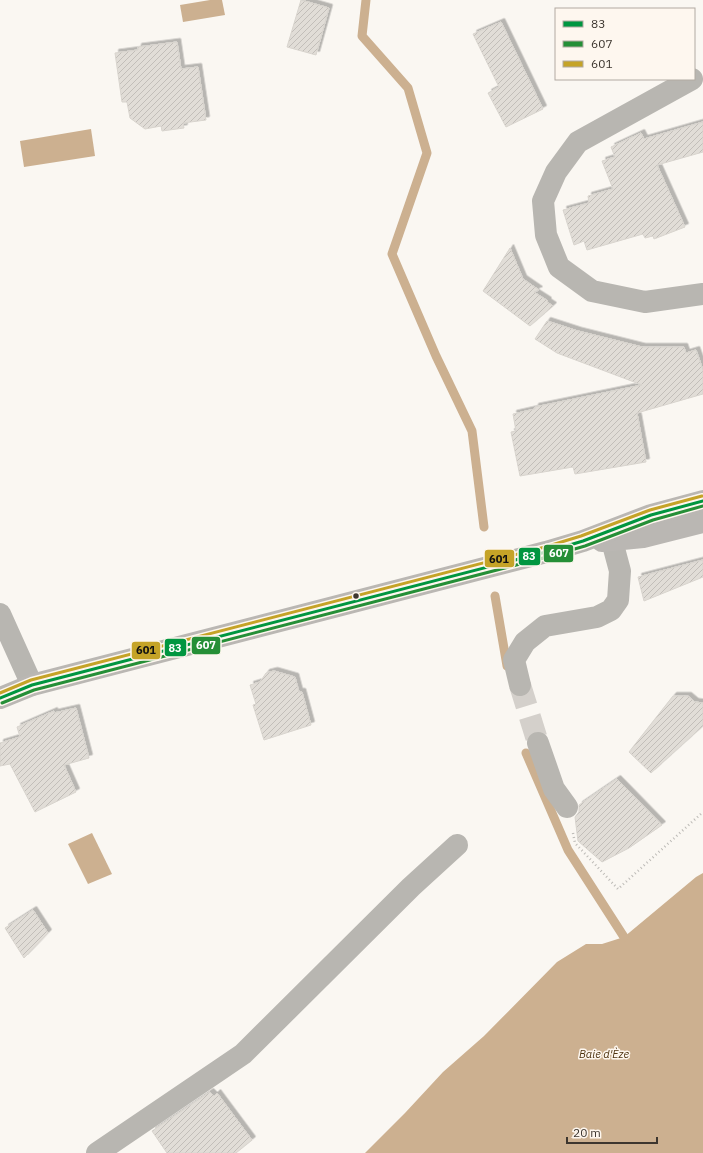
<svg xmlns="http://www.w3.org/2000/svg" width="703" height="1153" font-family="'IBM Plex Sans',sans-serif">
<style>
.water{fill:#ccb090}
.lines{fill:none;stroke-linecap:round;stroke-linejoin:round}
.stream{stroke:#ccb090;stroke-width:9}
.building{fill:url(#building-hatch);stroke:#d8d4ce;filter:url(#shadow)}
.minor-tunnel{stroke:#d4d0cb;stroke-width:22;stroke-dasharray:22 11;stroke-linecap:butt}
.path{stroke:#bcbab6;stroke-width:2.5;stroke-dasharray:1 3;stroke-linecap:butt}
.minor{stroke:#b8b6b1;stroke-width:22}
.major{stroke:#bab7b3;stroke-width:22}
.bus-1-casing{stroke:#fef7ef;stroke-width:6}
.bus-2-casing{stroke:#fef7ef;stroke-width:6}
.bus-3-casing{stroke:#fef7ef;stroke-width:6}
.bus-1{stroke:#009640;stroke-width:3}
.bus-2{stroke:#258f37;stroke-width:3}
.bus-3{stroke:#c5a327;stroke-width:3}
.bus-dot{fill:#3d362f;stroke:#fef7ef;stroke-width:1.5}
.labels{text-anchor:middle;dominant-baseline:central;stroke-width:3;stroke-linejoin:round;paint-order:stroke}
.water-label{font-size:11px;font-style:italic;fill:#4d320e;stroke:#fef7ef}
.line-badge{stroke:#fef7ef;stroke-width:1.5}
.badge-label{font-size:11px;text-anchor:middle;font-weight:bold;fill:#fff}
.pale-badge-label{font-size:11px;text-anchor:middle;font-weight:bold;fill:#111}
</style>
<defs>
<pattern id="building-hatch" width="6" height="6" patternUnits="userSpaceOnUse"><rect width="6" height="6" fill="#e1ddd7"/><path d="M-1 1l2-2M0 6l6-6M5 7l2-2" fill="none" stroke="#c2beb9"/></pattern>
<filter id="shadow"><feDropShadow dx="3.5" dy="-3.5" stdDeviation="0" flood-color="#0004"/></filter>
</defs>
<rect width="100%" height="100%" fill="#faf7f2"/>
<g class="water">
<polygon points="210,0 222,0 225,15 183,22 180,5"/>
<polygon points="91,129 95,156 24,167 20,141"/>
<polygon points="92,833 112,874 88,884 68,844"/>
<polygon points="703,873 703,1153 365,1153 405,1113 443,1072 484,1036 557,962 586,944 602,944 624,937 696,877"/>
</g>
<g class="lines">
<g class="stream">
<polyline points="366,0 362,36 408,88 427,153 392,254 436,356 472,431 484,527"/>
<polyline points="495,596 507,666"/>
<polyline points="526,753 568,850 624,937"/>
</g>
</g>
<g class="building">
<polygon points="301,0 329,8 316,55 287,47"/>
<polygon points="501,22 543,109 506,127 488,93 499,87 473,34"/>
<polygon points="177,42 181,69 198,67 206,120 183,123 184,128 162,131 161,126 145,129 130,118 127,102 122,102 115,53 138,50 138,47"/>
<polygon points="703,122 703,152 657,165 685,227 654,239 653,236 645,238 643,234 587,250 584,241 574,245 563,210 589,203 588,196 613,189 602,161 615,157 611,147 641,133 644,139"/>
<polygon points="510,248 523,279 539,290 534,292 548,301 547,302 553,306 530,326 483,291"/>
<polygon points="547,321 578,331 642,347 684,347 686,353 696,350 703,370 703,394 637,413 646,462 575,474 573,467 520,476 511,432 516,431 513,414 535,409 535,407 642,385 557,353 535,339"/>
<polygon points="703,560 703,577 644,601 638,577"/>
<polygon points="274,671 295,677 299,692 302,692 311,725 264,740 253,705 256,704 250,685 260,682 266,673"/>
<polygon points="673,696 688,696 695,702 703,703 703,726 651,773 629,752"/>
<polygon points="76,708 89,758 64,765 76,792 35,812 10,764 0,766 0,743 20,737 17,727 54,711 54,713"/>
<polygon points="617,779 662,825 629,848 602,862 578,841 575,817 579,812 579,805"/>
<polygon points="33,910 48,933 24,958 5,928"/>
<polygon points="210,1092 214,1096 217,1093 252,1140 236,1153 167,1153 152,1131"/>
</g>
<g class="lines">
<polyline class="minor-tunnel" points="520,685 538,743"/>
<polyline class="path" points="573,833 575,843 618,889 703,812"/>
<g class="minor">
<polyline points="692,79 578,142 556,172 543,201 546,235 559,267 592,291 645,302 703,294"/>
<polyline points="0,614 32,685"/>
<polyline points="520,685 514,660 525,642 545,626 597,617 611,610 618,600 620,571 612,541"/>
<polyline points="538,743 554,789 567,807"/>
<polyline points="97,1153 243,1054 411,887 457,845"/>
</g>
<g class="major">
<polyline points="602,541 643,537 703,522"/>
<polyline points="0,698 32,685 546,552 583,541 651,515 703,501"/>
</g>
<defs>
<polyline id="bus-1" points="0,698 32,685 546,552 583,541 651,515 703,501"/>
<polyline id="bus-2" points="2,703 34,690 547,557 585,546 653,520 703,506"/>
<polyline id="bus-3" points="0,693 31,680 545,547 581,536 650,510 702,496"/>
</defs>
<use href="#bus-1" class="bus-1-casing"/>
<use href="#bus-2" class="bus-2-casing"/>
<use href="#bus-3" class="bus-3-casing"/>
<use href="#bus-1" class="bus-1"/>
<use href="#bus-2" class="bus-2"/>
<use href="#bus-3" class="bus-3"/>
</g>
<circle class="bus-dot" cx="356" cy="596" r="3.5"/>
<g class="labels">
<g class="water-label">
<text x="604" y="1054">Baie d'Èze</text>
</g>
</g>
<g class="line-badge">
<rect x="543" y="544" width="31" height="19" rx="4" fill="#258f37"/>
<rect x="518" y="547" width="23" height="19" rx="4" fill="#009640"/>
<rect x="484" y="549" width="31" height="19" rx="4" fill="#c5a327"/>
<rect x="191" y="636" width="30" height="19" rx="4" fill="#258f37"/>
<rect x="164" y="638" width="23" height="19" rx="4" fill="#009640"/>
<rect x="131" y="641" width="30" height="19" rx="4" fill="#c5a327"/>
</g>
<g class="badge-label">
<text x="559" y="557">607</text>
<text x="529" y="560">83</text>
<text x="206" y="649">607</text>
<text x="175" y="652">83</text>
</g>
<g class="pale-badge-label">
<text x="499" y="563">601</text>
<text x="146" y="654">601</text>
</g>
<rect x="555" y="8" width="140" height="72" fill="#fef7ef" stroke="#b1aaa2"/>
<rect x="563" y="21" width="20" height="6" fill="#009640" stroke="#b1aaa2"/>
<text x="591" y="28" font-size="12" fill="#3d362f">83</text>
<rect x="563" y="41" width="20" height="6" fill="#258f37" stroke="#b1aaa2"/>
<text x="591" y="48" font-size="12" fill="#3d362f">607</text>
<rect x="563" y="61" width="20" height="6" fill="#c5a327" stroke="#b1aaa2"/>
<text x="591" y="68" font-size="12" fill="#3d362f">601</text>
<path d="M567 1137v6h90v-6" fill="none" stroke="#3d362f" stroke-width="2"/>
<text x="573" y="1137" font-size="12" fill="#3d362f" stroke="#fef7ef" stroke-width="3" paint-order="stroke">20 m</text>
</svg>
